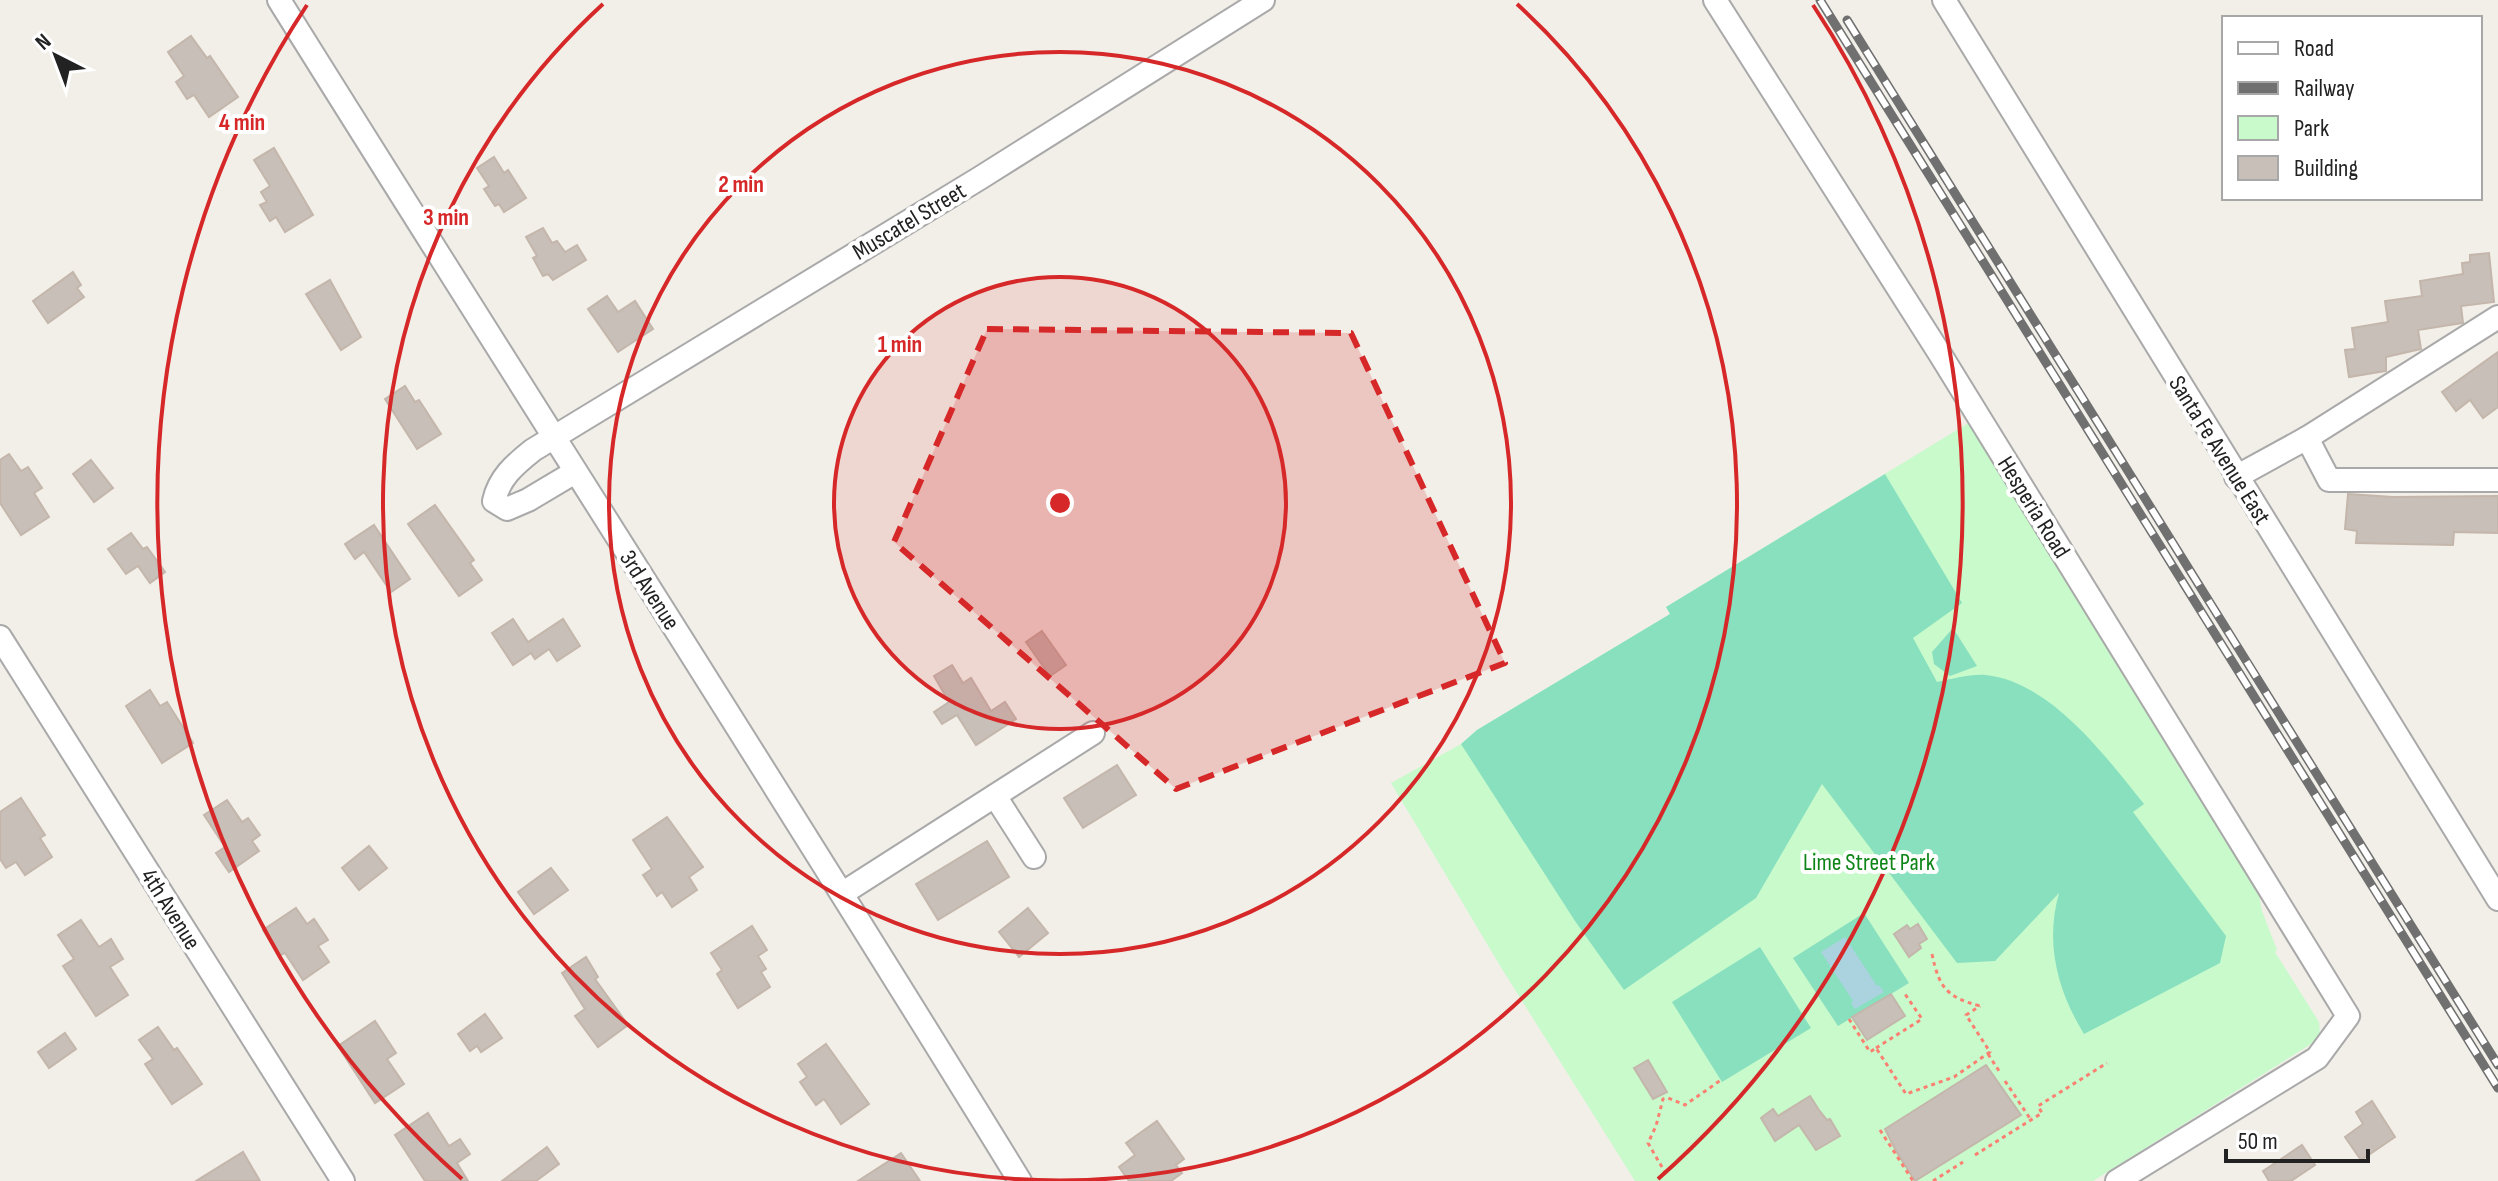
<svg xmlns="http://www.w3.org/2000/svg" width="2498" height="1181" font-family="'Sofia Sans Condensed',sans-serif">
  <rect width="100%" height="100%" fill="#f2efe9"/>
  <path fill="#c8facc" d="M1970,422L2257,884L2262,911L2277,950L2275,952L2319,1022L2320,1035L2311,1044L2093,1181H1635L1502,969L1391,783L1461,744L1477,730L1670,614L1666,607Z"/>
  <g fill="#88e0be">
    <path d="M1885,474L1962,603L1913,638L1937,682C1953,679 1969,674 1986,675C2051,682 2106,757 2144,804L2133,812L2226,936L2220,963L2084,1034C2057,990 2045,943 2059,893L1995,961L1957,963L1822,784L1756,898L1624,990L1575,921L1461,744L1477,730L1670,614L1666,607Z"/>
    <path d="M1953,628L1977,666L1950,676L1934,664L1932,652Z"/>
    <path d="M1864,913L1909,983L1838,1026L1793,958Z"/>
    <path d="M1760,947L1811,1028L1722,1082L1672,1002Z"/>
  </g>
  <path fill="#aad3df" d="M1845,937L1877,986L1879,985L1884,992L1855,1009L1851,1003L1853,1001L1821,952Z"/>
  <g fill="#c7bfb8" stroke="#c4b6ab" stroke-width="2">
    <path d="M191,36L207,58L210,56L238,97L209,117L194,95L187,99L176,82L184,76L168,52Z"/>
    <path d="M274,148L313,215L285,232L276,217L270,221L260,205L267,202L261,192L270,186L254,160Z"/>
    <path d="M494,157L504,173L508,170L526,198L504,212L499,204L495,206L484,189L489,186L477,168Z"/>
    <path d="M543,228L552,243L557,241L565,252L577,245L586,260L553,280L548,274L543,276L533,258L537,256L526,237Z"/>
    <path d="M2489,253L2494,302L2461,306L2463,323L2418,330L2421,349L2386,357V371L2349,377L2345,350L2355,349L2352,328L2388,322L2385,301L2422,296L2420,281L2463,274L2462,263L2470,262V255Z"/>
    <path d="M73,272L81,285L77,288L84,297L48,323L33,301Z"/>
    <path d="M330,280L361,337L341,350L306,294Z"/>
    <path d="M607,296L618,312L635,301L653,329L618,352L588,309Z"/>
    <path d="M2498,352V407L2483,418L2470,400L2456,411L2442,392Z"/>
    <path d="M405,386L415,402L419,400L441,434L417,449L385,399Z"/>
    <path d="M9,454L21,471L28,467L42,488L34,493L49,517L21,535L0,503V460Z"/>
    <path d="M91,460L113,488L94,502L73,474Z"/>
    <path d="M2348,494L2393,497L2498,496V533L2454,532L2453,545L2356,543L2357,531L2345,529Z"/>
    <path d="M435,505L474,560L470,563L482,580L459,596L408,524Z"/>
    <path d="M374,525L410,579L391,592L364,552L355,559L345,544Z"/>
    <path d="M131,533L143,549L147,547L165,572L150,583L138,566L126,574L108,549Z"/>
    <path d="M513,619L528,642L563,619L580,646L557,661L549,649L535,659L531,653L513,665L492,633Z"/>
    <path d="M1042,631L1066,665L1050,676L1026,642Z"/>
    <path d="M952,665L963,683L971,678L991,711L1005,702L1016,719L976,745L957,715L942,724L934,712L949,702L934,676Z"/>
    <path d="M150,690L160,706L167,702L193,743L162,763L126,706Z"/>
    <path d="M1117,765L1136,795L1083,828L1064,798Z"/>
    <path d="M21,798L45,835L40,838L52,857L25,875L16,862L6,868L0,859V812Z"/>
    <path d="M227,800L242,822L248,818L260,835L252,841L259,851L229,872L216,853L225,847L204,815Z"/>
    <path d="M667,817L703,867L689,877L697,890L672,907L662,892L657,896L643,875L652,869L633,840Z"/>
    <path d="M987,841L1009,877L938,920L916,884Z"/>
    <path d="M369,846L387,868L359,890L342,868Z"/>
    <path d="M551,868L568,890L534,914L518,892Z"/>
    <path d="M296,908L307,924L314,919L328,940L318,946L329,962L303,980L285,953L280,955L263,930Z"/>
    <path d="M1028,908L1048,933L1019,957L999,932Z"/>
    <path d="M81,920L99,947L111,939L123,959L110,967L128,995L96,1016L63,966L74,959L58,935Z"/>
    <path d="M1918,924L1927,939L1919,944L1921,948L1909,957L1894,934L1907,925L1910,929Z"/>
    <path d="M752,926L767,950L758,956L766,969L761,972L770,987L738,1008L717,974L722,970L711,953Z"/>
    <path d="M586,957L598,977L595,979L628,1025L598,1047L575,1016L585,1009L562,973Z"/>
    <path d="M1891,994L1905,1016L1867,1040L1852,1017Z"/>
    <path d="M485,1014L502,1038L481,1052L477,1046L470,1051L458,1034Z"/>
    <path d="M375,1021L396,1053L387,1059L404,1084L375,1103L338,1046Z"/>
    <path d="M158,1027L174,1050L177,1048L202,1084L172,1104L145,1064L153,1059L139,1040Z"/>
    <path d="M65,1033L76,1049L49,1068L38,1052Z"/>
    <path d="M826,1044L869,1104L841,1124L824,1099L816,1105L800,1082L807,1077L798,1064Z"/>
    <path d="M1648,1060L1667,1092L1653,1099L1634,1068Z"/>
    <path d="M1986,1065L2021,1115L1915,1181L1896,1151L1885,1129Z"/>
    <path d="M1810,1096L1819,1110L1827,1120L1830,1119L1840,1136L1816,1150L1799,1125L1775,1141L1761,1118L1773,1109L1778,1116Z"/>
    <path d="M2372,1101L2395,1137L2361,1160L2345,1137L2363,1124L2356,1112Z"/>
    <path d="M428,1113L449,1146L460,1139L470,1154L457,1163L468,1181H425L395,1135Z"/>
    <path d="M1157,1121L1184,1159L1176,1165L1182,1173L1171,1181H1129L1119,1167L1135,1155L1126,1143Z"/>
    <path d="M2302,1145L2315,1165L2291,1181H2269L2263,1171Z"/>
    <path d="M547,1147L559,1164L536,1181H502Z"/>
    <path d="M243,1152L260,1181H196Z"/>
    <path d="M901,1153L920,1181H858Z"/>
  </g>
  <g fill="none" stroke-linecap="round" stroke-linejoin="round">
    <defs>
      <g id="minor">
        <path d="M279,0C525,394 777,785 1020,1181"/>
        <path d="M1715,0L1940,354L2348,1016L2317,1058L2117,1181"/>
        <path d="M1944,0L2498,899"/>
        <path d="M2307,438L2329,480H2498"/>
        <path d="M575,472L528,500L507,509L494,501C499,478 514,465 533,450L980,178L1263,0"/>
        <path d="M2236,477L2307,438L2498,317"/>
        <path d="M0,637L343,1181"/>
        <path d="M995,796L1034,857"/>
        <path d="M843,893L1093,733"/>
      </g>
    </defs>
    <use href="#minor" stroke="#a9a9a9" stroke-width="26"/>
    <g stroke="#fa8072" stroke-width="3" stroke-dasharray="4 4" stroke-linecap="butt">
      <path d="M1932,954C1939,987 1946,997 1980,1006"/>
      <path d="M1849,1019L1870,1052L1876,1048L1906,1094L1954,1077L1990,1052L1966,1015L1980,1006"/>
      <path d="M1876,1048L1922,1019L1905,994"/>
      <path d="M1988,1054L2001,1074"/>
      <path d="M2005,1081L2031,1120"/>
      <path d="M1880,1130L1913,1181"/>
      <path d="M1975,1155L2042,1113L2038,1106L2107,1063"/>
      <path d="M1666,1174L1648,1143L1656,1126L1663,1099L1668,1098L1685,1105L1721,1080"/>
      <path d="M1933,1181L1963,1162"/>
    </g>
    <use href="#minor" stroke="#fff" stroke-width="22"/>
    <defs>
      <g id="rail">
        <path d="M1820,0L2498,1088"/>
        <path d="M1847,20L2498,1065"/>
      </g>
    </defs>
    <use href="#rail" stroke="#707070" stroke-width="9"/>
    <use href="#rail" stroke="#fff" stroke-width="6" stroke-dasharray="18" stroke-linecap="butt"/>
  </g>
  <path fill="#d62828" fill-opacity="0.2" stroke="#d62828" stroke-width="6" stroke-dasharray="16 10" stroke-linejoin="round" d="M987,329L1351,333L1505,663L1176,789L894,542Z"/>
  <circle cx="1060" cy="503" r="226" fill="#d62828" fill-opacity=".12"/>
  <g fill="none" stroke="#d62828" stroke-width="4">
    <circle cx="1060" cy="503" r="226"/>
    <circle cx="1060" cy="503" r="451"/>
    <path d="M1517 4A677 677 0 1 1 603 4"/>
    <path d="M462 1179A903 903 0 0 1 307 5M1813 5A903 903 0 0 1 1658 1179"/>
  </g>
  <g text-anchor="middle" stroke-width="8" stroke-linejoin="round" paint-order="stroke">
    <g font-size="24" fill="#222" stroke="#fff">
      <text transform="translate(909 221) rotate(-31)" y="8">Muscatel Street</text>
      <text transform="translate(2220 450) rotate(58)" y="8">Santa Fe Avenue East</text>
      <text transform="translate(2034 507) rotate(58)" y="8">Hesperia Road</text>
      <text transform="translate(650 590) rotate(57)" y="8">3rd Avenue</text>
      <text transform="translate(171 909) rotate(58)" y="8">4th Avenue</text>
    </g>
    <g font-size="24" fill="#0c8416" stroke="#fff">
      <text x="1869" y="870">Lime Street Park</text>
    </g>
  </g>
  <circle cx="1060" cy="503" r="12" fill="#d62828" stroke="#fff" stroke-width="4"/>
  <g font-size="24" text-anchor="middle" font-weight="bold" fill="#d62828" stroke="#fff" stroke-width="8" stroke-linejoin="round" paint-order="stroke">
    <text x="242" y="130">4 min</text>
    <text x="741" y="192">2 min</text>
    <text x="446" y="225">3 min</text>
    <text x="900" y="352">1 min</text>
  </g>
  <rect x="2222" y="16" width="260" height="184" fill="#ffffff" stroke="#a7a7a7" stroke-width="2"/>
  <rect x="2238" y="42" width="40" height="12" fill="#ffffff" stroke="#a7a7a7" stroke-width="2"/>
  <text x="2294" y="56" font-size="24" fill="#222222">Road</text>
  <rect x="2238" y="82" width="40" height="12" fill="#707070" stroke="#a7a7a7" stroke-width="2"/>
  <text x="2294" y="96" font-size="24" fill="#222222">Railway</text>
  <rect x="2238" y="116" width="40" height="24" fill="#c8facc" stroke="#a7a7a7" stroke-width="2"/>
  <text x="2294" y="136" font-size="24" fill="#222222">Park</text>
  <rect x="2238" y="156" width="40" height="24" fill="#c7bfb8" stroke="#a7a7a7" stroke-width="2"/>
  <text x="2294" y="176" font-size="24" fill="#222222">Building</text>
  <g transform="translate(56 56) rotate(318)" stroke="#ffffff" stroke-width="6" paint-order="stroke">
  <path d="M0-6L14 30L0 20L-14 30Z" fill="#222222"/>
  <text y="-12" font-size="22" font-weight="bold" text-anchor="middle" fill="#222222">N</text>
  </g>
  <path d="M2226 1149v12h142v-12" fill="none" stroke="#222222" stroke-width="4"/>
  <text x="2238" y="1149" font-size="24" fill="#222222" stroke="#ffffff" stroke-width="6" paint-order="stroke">50 m</text>
</svg>
